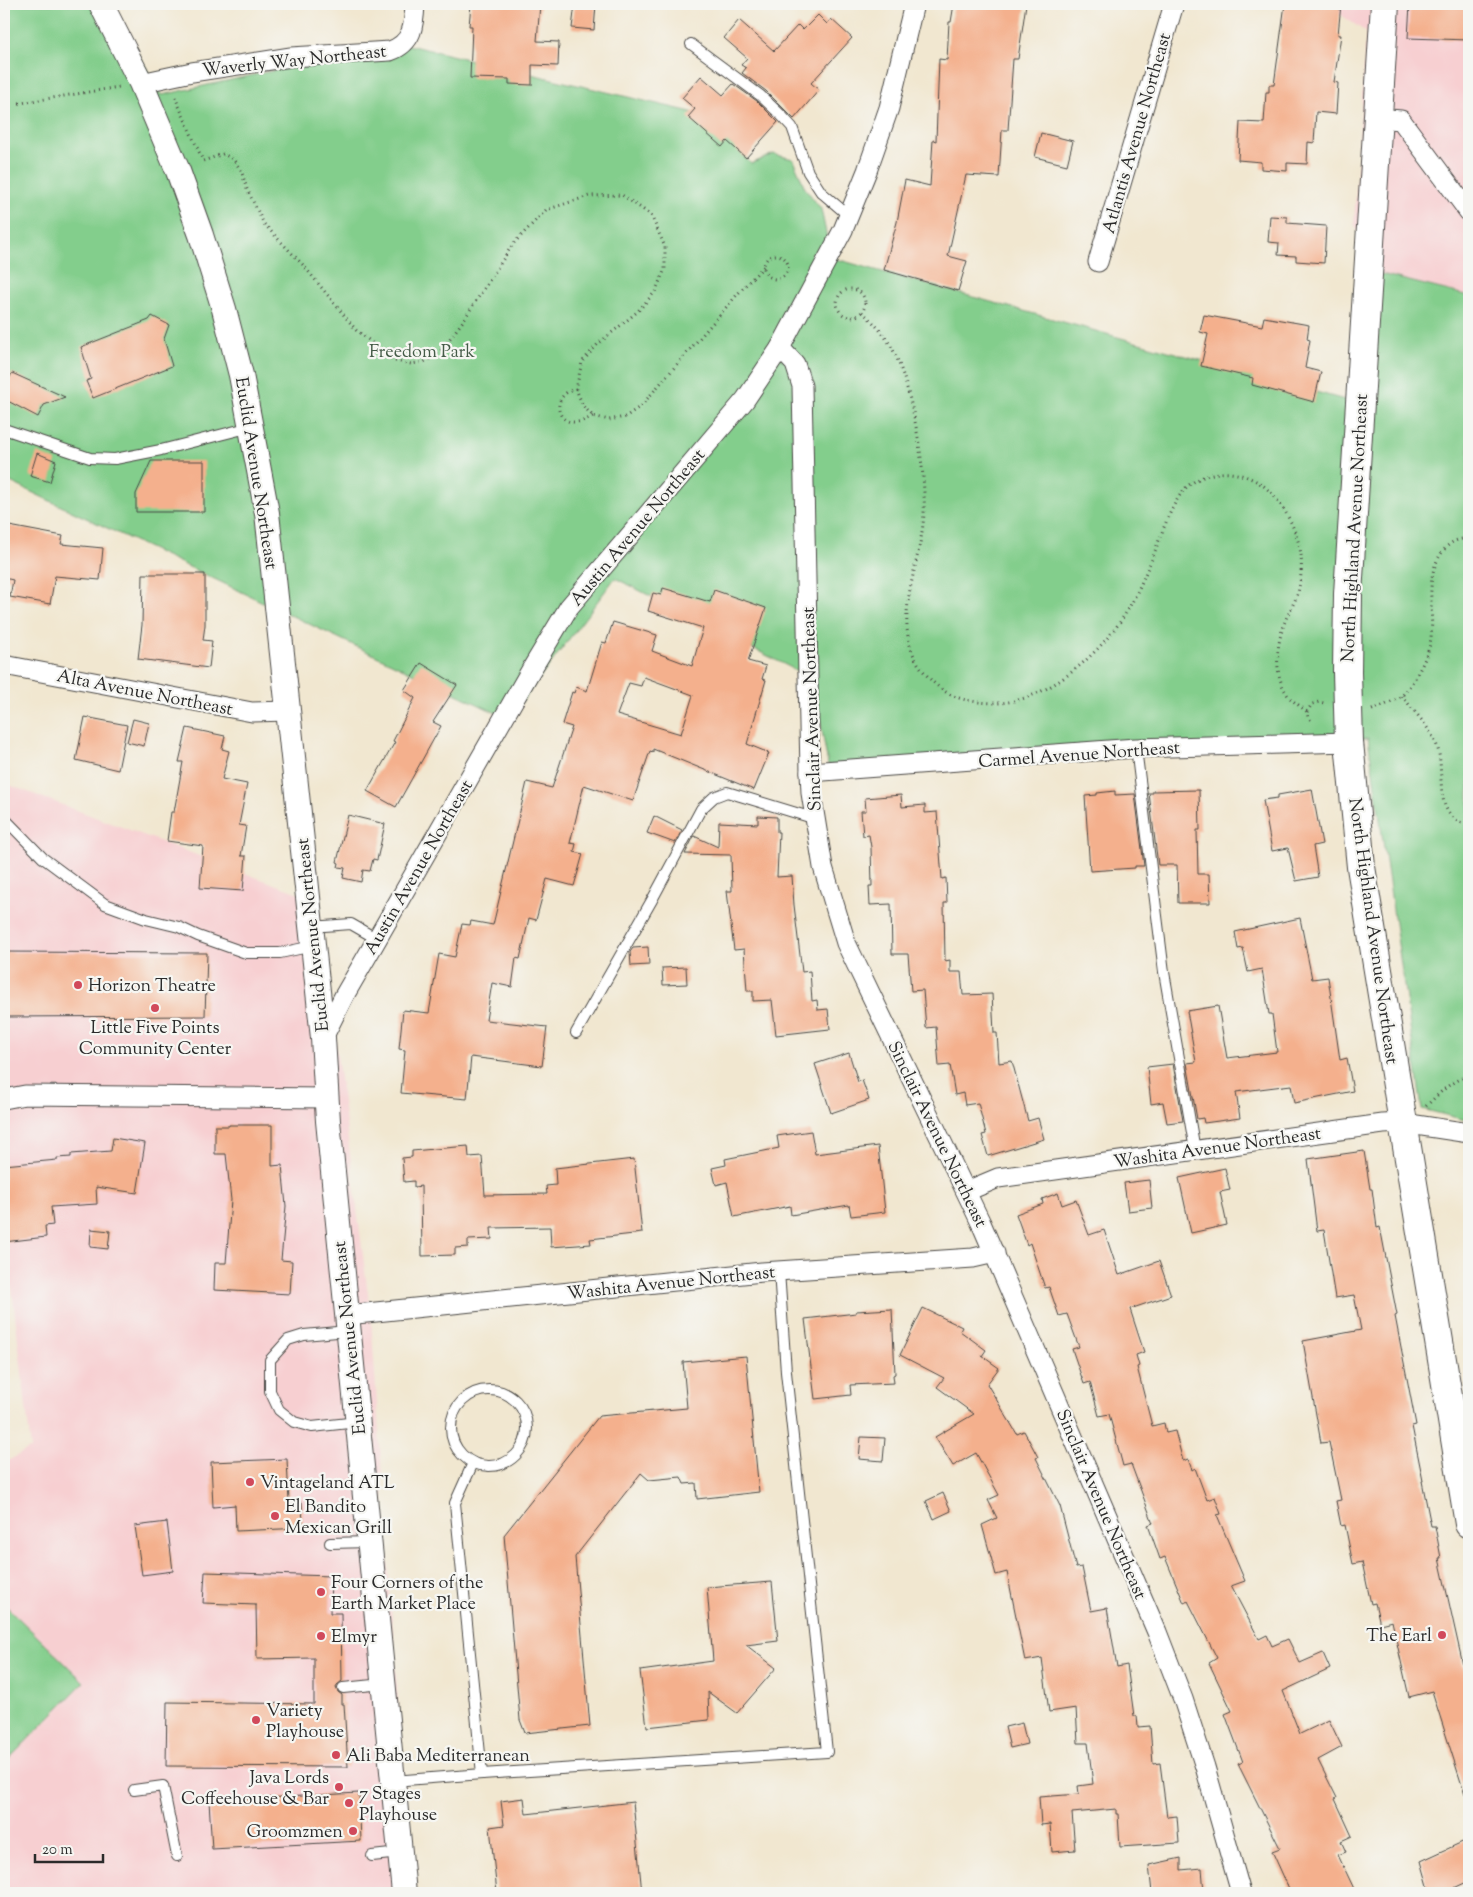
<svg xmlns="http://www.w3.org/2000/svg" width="1473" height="1897" font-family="'Sorts Mill Goudy',serif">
  <rect width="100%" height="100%" fill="#f6f6f2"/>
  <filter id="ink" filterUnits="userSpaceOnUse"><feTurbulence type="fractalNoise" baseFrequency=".02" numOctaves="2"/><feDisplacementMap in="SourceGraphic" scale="10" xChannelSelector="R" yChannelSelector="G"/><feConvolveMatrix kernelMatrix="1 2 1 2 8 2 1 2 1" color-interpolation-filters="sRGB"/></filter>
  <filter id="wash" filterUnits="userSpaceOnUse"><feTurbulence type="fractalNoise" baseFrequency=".0096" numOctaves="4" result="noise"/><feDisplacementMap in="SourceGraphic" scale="20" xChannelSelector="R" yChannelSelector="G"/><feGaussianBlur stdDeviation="1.12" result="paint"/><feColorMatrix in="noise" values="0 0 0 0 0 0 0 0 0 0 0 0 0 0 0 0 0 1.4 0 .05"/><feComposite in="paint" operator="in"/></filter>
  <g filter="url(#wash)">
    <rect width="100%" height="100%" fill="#f1e7d0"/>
    <g fill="#f7cfd1">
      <path d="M1325,4H1469V296L1377,273L1354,223L1366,32Z"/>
      <path d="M4,783L317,900L371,1317L411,1893H4V1463L31,1448L4,1223Z"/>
    </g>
    <g fill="#83ce8c" stroke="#577c5c">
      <path d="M4,4H109L162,95L400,43L708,116L751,164L773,154L793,159L805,188L821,209L830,252L836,259L1370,407L1377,273L1469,296V1121L1422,1109L1368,738L828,765L813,679L615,578L509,719L4,479Z"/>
      <path d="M4,1604L84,1682L4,1764Z"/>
    </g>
    <g id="blocks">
      <g fill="#f4b08d" fill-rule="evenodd">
        <path d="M471,4H540L537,41L559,42L558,66L532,65V85L509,84V79L470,78L472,26H469Z"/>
        <path d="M575,4H596L594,30L572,28Z"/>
        <path d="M954,4H1026L1018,59H1013L1008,130H1002L999,177L966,175L948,256L967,261L958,291L884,270L897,222L905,180L930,186L933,140L936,141L939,59L947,60L949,22H951Z"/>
        <path d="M1285,4H1341L1338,35H1341L1334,82L1338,83L1336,114L1316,112L1314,143L1308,142L1307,164L1287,163V171L1261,169V162L1238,160L1240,122L1264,123L1266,92H1269V85H1274Z"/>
        <path d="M1410,4H1469V40L1408,38Z"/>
        <path d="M818,15L827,24L831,19L852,38L811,83L819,90L794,119L766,91L742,73L746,68L741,65L747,58L724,38L739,20L774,51L798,25L803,30Z"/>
        <path d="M701,76L723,95L733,84L757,101L778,122L746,158L727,141L722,147L688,117L695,109L682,98Z"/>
        <path d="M1041,133L1073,141L1067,165L1035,157Z"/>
        <path d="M1270,216L1287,217V223L1326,226L1324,263L1296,261V256L1278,255L1279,243L1268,242Z"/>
        <path d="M1204,315L1262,326L1264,317L1309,325L1307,339L1310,340L1305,368L1321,372L1314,402L1252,385L1253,378L1201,366L1208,334L1200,332Z"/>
        <path d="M152,316L169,325L164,339L172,366L93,398L86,381L91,379L81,347L149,320Z"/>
        <path d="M12,373L65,397L44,405L38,417L4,399V388Z"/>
        <path d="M37,453L56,461L50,482L30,476Z"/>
        <path d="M151,461H204V512H136V494Z"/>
        <path d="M4,525L63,536L61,544L103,548L100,580L55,576L50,604L10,597L13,580L4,578Z"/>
        <path d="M143,574H205V625L203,640L212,641L209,668L138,659L142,625Z"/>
        <path d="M663,588L710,602L714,590L766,608L748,661L766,666L762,679L766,680L747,744L769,753L754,790L653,749V752L650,751L633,801L584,785L570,843L576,844L574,852L583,854L574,886L547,879L536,920L529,918L520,959L516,958L512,987L492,983L486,1020L547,1027L542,1066L471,1057L467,1099L401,1093L405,1050L399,1049L403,1010L429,1013L439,954L455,957L462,924L470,925L471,921L493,925L527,782L552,788L572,727L562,724L572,692L574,693L576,687L587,691L602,642L606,643L613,622L657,635L652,651L692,666L703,628L648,611L653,593L661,595ZM644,677L693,695L681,734L617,715L629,683L641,686Z"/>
        <path d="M421,663L457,685L433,722L441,726L396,807L367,791L395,742L393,741L415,698L404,690Z"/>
        <path d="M85,717L127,725L118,770L76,760Z"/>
        <path d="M133,719L149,723L144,746L127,742Z"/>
        <path d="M187,728L225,736L222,749L229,751L222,779L247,784L239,825L246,826L241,856H246L243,891L200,888L203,846L167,841L171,812H174L183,762H179Z"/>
        <path d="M1312,789L1322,844L1313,846L1318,877L1296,881L1288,848L1272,851L1263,800L1278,798V795Z"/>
        <path d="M1199,790L1200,830H1197L1198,874H1209L1210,903H1178L1177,865H1158L1149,793H1153V791Z"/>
        <path d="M1115,791V795L1135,794L1144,866H1135V868L1090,871L1085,796L1097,795V793Z"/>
        <path d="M901,795L902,807L925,805V813L937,812L942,879L946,878L947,903H944L945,961L950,960V972H961L963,995L992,994L994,1033H997L999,1063L1012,1061L1028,1121L1038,1118L1044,1139L988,1156L982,1135L986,1134L978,1103L965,1105L963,1093L955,1095L950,1065L939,1066L936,1027L926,1028L923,990L911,991L908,954H892L891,904L870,905L869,886H872L871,847L869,835L863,836L861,811H866L865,798Z"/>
        <path d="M348,815L385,824L377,860L373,859L370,871L363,870L361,882L343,878L345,868L338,867L339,863L337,862Z"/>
        <path d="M654,816L682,830L675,843L647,833Z"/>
        <path d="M758,816L777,817V832H779L777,877L792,876L794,905L802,972L810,971L812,1001L817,1000L818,1010L828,1009L830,1029L776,1035L772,1000L753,1001V991H747L744,949L734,950L727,891H732L731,855L685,854L694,836L718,847L719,822L758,824Z"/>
        <path d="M1300,918L1312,979L1328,977L1340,1060L1347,1058L1353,1091L1294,1103L1291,1085L1236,1092L1240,1118L1204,1123L1203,1118L1197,1119L1187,1063L1196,1062L1187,1011L1218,1006L1227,1058L1277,1052L1272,1014H1269L1262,969L1248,972L1243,948L1238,949L1235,932Z"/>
        <path d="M648,947L649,965L631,966L630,952L633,948Z"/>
        <path d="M4,952L207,953L205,1016L4,1017Z"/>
        <path d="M686,967L687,984L663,985L662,968Z"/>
        <path d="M849,1053L858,1082L862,1080L869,1100L831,1113L815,1064Z"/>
        <path d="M1173,1064L1183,1121L1167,1123L1163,1102L1151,1104L1147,1067Z"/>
        <path d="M229,1125H272V1166L282,1165L286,1206L281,1260L292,1261L290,1294L214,1290L215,1263H226L231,1200L226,1154H215V1126H229Z"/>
        <path d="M811,1131L815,1154L878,1146L885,1212L851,1216L849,1205L791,1215L790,1206L734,1217L727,1182L716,1185L712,1168L726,1165L725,1159L779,1148L777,1136Z"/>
        <path d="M113,1138L145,1143L137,1193L96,1187L97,1204L51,1207L53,1225L45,1226L46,1237L4,1242V1165L57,1160V1158L71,1157V1154L111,1151Z"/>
        <path d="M468,1146L469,1157L482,1156L485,1195L547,1194L546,1186L556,1185L555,1168L634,1159L642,1233L590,1239L591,1244L551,1247L550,1227L491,1228L492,1239L468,1240V1247L455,1248V1255L422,1256L421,1186L414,1187V1181L404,1182L402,1158L412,1157V1151Z"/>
        <path d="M1364,1151L1370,1189H1372L1377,1228L1380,1227L1397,1315L1395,1316L1416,1425L1412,1426L1423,1481H1422L1431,1526H1435L1441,1558H1439L1469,1692V1794L1465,1795L1432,1691L1409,1697L1392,1621L1380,1624L1375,1603L1371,1604L1362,1562L1353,1564L1345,1525L1341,1526L1336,1501L1341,1500L1329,1442L1321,1443L1303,1341L1361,1330L1354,1295L1335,1298L1324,1230L1317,1231L1308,1159Z"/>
        <path d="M1225,1168L1230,1190L1220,1192L1227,1225L1191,1233L1179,1178Z"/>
        <path d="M1149,1180L1152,1208L1128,1211L1124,1183Z"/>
        <path d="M1058,1193L1062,1205L1076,1200L1089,1235L1104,1230L1119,1275L1159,1261L1171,1295L1130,1309L1144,1352L1136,1355L1139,1366L1137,1367L1152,1426L1164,1423L1166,1433L1175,1431L1183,1461L1188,1459L1192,1470L1195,1468L1207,1500L1215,1497L1221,1514L1217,1515L1245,1581L1231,1586L1259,1639L1267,1635L1272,1646L1288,1639L1300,1663L1323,1653L1330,1669L1283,1691L1300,1734L1329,1720L1342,1747L1318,1760L1337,1798L1335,1799L1352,1836L1341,1841L1346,1852L1338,1855L1356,1893H1291L1272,1851L1280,1848L1238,1764L1243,1762L1225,1714L1232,1711L1209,1663L1217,1658L1188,1601L1184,1603L1165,1557L1160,1559L1148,1525L1153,1523L1131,1464L1123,1466L1109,1414L1099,1416L1090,1382L1084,1384L1072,1349L1079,1347L1067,1314L1059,1316L1049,1287L1045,1288L1030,1243L1027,1245L1016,1214L1043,1204L1042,1199Z"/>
        <path d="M91,1229L110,1231L108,1249L90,1247Z"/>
        <path d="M923,1308L962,1327L960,1331L986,1350L982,1356L999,1368L987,1384L1017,1434L1024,1431L1038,1457L1036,1458L1060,1506L1076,1568L1082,1567L1091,1611L1107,1608L1117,1667L1127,1665L1134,1716H1137L1138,1727L1150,1726L1153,1764L1160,1763L1167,1817L1177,1816L1179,1843L1120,1847L1118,1814H1116V1809L1072,1813L1075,1850L1052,1852L1050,1824L1041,1825L1039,1797L1079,1794L1078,1786L1093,1784L1088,1743H1078L1076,1708L1049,1712L1042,1658L1025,1661L1007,1572L996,1575L982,1525L997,1518L988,1500L999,1495L976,1453L953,1466L935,1437L974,1414L937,1387L944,1378L900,1355Z"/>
        <path d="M892,1309L895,1374L893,1375L894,1383L850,1385L851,1395L815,1399L805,1319L856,1313V1311Z"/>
        <path d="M746,1356L759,1492L697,1499L696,1483L684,1484L681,1477L649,1480L641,1473L575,1557L590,1726L525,1733L520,1720L504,1535L599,1416L687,1408L683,1362Z"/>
        <path d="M861,1437L885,1438L883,1461L859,1459Z"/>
        <path d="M287,1459L289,1502H302L303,1528L236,1531L235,1505L213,1507L211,1462Z"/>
        <path d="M943,1493L951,1511L934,1519L926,1501Z"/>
        <path d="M167,1522L173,1571L142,1575L135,1526Z"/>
        <path d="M205,1572L331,1576L330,1613H341L342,1681L337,1685L336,1688L338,1692L342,1695V1704H344L348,1767L166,1766L167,1702L314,1704V1658L257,1659L256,1605L203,1603Z"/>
        <path d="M772,1582L778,1641L746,1645L776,1668L737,1713L708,1692L709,1720L647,1727L640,1671L713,1661L707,1587Z"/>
        <path d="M1022,1723L1027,1744L1010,1748L1005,1727Z"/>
        <path d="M359,1793L361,1841L212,1849L209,1801Z"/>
        <path d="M524,1798L526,1814L633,1802L642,1893H497L490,1827L504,1825L501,1801Z"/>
        <path d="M1469,1839V1881L1454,1888L1457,1893H1430L1421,1861Z"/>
        <path d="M1181,1858V1870L1202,1868L1204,1893H1152L1149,1865Z"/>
      </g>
    </g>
  </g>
  <g filter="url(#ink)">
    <use href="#blocks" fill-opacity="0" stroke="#494744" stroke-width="1"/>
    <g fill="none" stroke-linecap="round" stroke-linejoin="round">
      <defs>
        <g id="service">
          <path d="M691,44L761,96L781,115L792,127L808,172L821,192L849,216"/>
          <path d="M4,429L90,458L115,459L161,450L251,427"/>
          <path d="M1136,748L1164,972L1195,1150"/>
          <path d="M4,818L43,858L105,904L146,919L179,927L198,936L246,953H280L313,946"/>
          <path d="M311,927L351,924L377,939"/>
          <path d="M576,1033L652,900L701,809L714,797L727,792L816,819"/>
          <path d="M348,1331L304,1335L288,1340L270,1360V1391L279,1410L294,1422L312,1427L358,1422"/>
          <circle cx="489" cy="1428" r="38"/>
          <path d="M473,1463L455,1503L482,1774"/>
          <path d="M330,1543L370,1542"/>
          <path d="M343,1688L383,1684"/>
          <path d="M393,1781L482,1774L827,1752L786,1372L779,1271"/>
          <path d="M134,1790L163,1786L177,1856"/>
          <path d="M372,1856L400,1853"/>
        </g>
        <g id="minor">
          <path d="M141,83L192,72L291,57L390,51C413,43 414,25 415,4"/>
          <path d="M1378,118L1401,120L1469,212"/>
          <path d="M1098,262L1174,4"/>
          <path d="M780,348L795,364L802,386L810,772L811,793L823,867L846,943L981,1223L1157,1632L1183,1699L1205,1767L1241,1893"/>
          <path d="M4,665L252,712L288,711"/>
          <path d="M810,772L1136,748L1349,742"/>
          <path d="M323,1038L344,996L377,939L531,670L569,607L745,400L780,348L843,230L867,171L889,108L914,4"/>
          <path d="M4,1099L25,1095L326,1098"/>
          <path d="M967,1191L998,1178L1383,1124L1403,1123L1469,1133"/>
          <path d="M347,1315L762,1272L973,1258L995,1253"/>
        </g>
        <path id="tertiary" d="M101,4L141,83L178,171L201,235L224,309L241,375L267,513L323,1038L328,1121L404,1893"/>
        <path id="secondary" d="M1385,4L1348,594L1347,672L1349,742L1361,867L1469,1524"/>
      </defs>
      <use href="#service" stroke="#494744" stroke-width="12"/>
      <use href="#minor" stroke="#494744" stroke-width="21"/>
      <use href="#tertiary" stroke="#494744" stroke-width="26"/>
      <use href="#secondary" stroke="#494744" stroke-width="30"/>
      <g stroke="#494744" stroke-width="3" stroke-dasharray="1 4" stroke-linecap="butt">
        <path d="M175,97L203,161L223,154L233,159L241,170L247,189L264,224L304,266L356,330L395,361L411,364L424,362L439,353L463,321L513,244L546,210L589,196L622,195L651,215L665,247V269L655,292L637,312L598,344L582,362L576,389L583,406L593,416L609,420L625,417L641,406L742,289L764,266"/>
        <path d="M4,103H21L119,87"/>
        <circle cx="776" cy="267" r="12"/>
        <circle cx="851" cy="303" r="14"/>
        <path d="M862,312C874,322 883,333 891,346C912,384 929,480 923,524C918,573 888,630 925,673C944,697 964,702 993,703C1046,705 1107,649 1131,604C1139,590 1145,574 1152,559C1160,539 1172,499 1189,485C1209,470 1234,469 1256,481C1279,493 1298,530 1301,555C1302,564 1301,579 1299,588C1297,600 1288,612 1284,624C1276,647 1273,678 1290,698C1295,703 1302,707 1307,712L1308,717L1313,723"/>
        <path d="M576,389C547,394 556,438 593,416"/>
        <path d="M1402,696C1413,710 1431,729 1437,746C1445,768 1434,809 1458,821C1461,823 1466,823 1469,823"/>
        <path d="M1372,710C1382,706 1391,703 1400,697C1411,689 1427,658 1430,644C1436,612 1422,579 1443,551C1450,542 1458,538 1469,539"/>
        <path d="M1307,712L1312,704L1319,702L1324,703"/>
        <path d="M1426,1106C1438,1095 1452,1079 1469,1076"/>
      </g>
      <use href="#service" stroke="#fff" stroke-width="10"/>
      <use href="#minor" stroke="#fff" stroke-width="19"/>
      <use href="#tertiary" stroke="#fff" stroke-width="24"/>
      <use href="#secondary" stroke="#fff" stroke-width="28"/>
    </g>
  </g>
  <g fill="#d1495b" stroke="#f6f6f2" stroke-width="2">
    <circle cx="78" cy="985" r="5"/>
    <circle cx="155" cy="1008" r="5"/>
    <circle cx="250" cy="1482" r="5"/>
    <circle cx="275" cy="1516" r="5"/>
    <circle cx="321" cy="1592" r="5"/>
    <circle cx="1442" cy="1635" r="5"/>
    <circle cx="321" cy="1636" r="5"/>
    <circle cx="256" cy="1720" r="5"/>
    <circle cx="336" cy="1755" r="5"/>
    <circle cx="339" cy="1787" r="5"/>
    <circle cx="349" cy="1803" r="5"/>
    <circle cx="353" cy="1831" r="5"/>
  </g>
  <g text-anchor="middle" stroke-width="4.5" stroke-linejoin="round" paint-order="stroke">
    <g font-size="18" fill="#2b2b2b" stroke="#f6f6f2">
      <text transform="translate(294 60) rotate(-6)" y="6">Waverly Way Northeast</text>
      <text transform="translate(1136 133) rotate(-74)" y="6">Atlantis Avenue Northeast</text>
      <text transform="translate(257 473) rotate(81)" y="6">Euclid Avenue Northeast</text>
      <text transform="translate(637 527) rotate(-50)" y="6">Austin Avenue Northeast</text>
      <text transform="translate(1354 528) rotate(-87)" y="6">North Highland Avenue Northeast</text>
      <text transform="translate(145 692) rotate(11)" y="6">Alta Avenue Northeast</text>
      <text transform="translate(811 709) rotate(-92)" y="6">Sinclair Avenue Northeast</text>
      <text transform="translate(1079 754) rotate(-4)" y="6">Carmel Avenue Northeast</text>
      <text transform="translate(418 867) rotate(-60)" y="6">Austin Avenue Northeast</text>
      <text transform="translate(1374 931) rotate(82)" y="6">North Highland Avenue Northeast</text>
      <text transform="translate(312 935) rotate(-96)" y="6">Euclid Avenue Northeast</text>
      <text transform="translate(938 1134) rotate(64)" y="6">Sinclair Avenue Northeast</text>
      <text transform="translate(1217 1147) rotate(-8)" y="6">Washita Avenue Northeast</text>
      <text transform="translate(671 1282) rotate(-6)" y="6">Washita Avenue Northeast</text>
      <text transform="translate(349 1338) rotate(-96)" y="6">Euclid Avenue Northeast</text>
      <text transform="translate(1102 1504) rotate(67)" y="6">Sinclair Avenue Northeast</text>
    </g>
    <g font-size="18" fill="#455c48" stroke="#f6f6f2">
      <text x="422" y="357">Freedom Park</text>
    </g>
    <g font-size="18" fill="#2b2b2b" stroke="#f6f6f2" text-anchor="start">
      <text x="88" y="991">Horizon Theatre</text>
      <text x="155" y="1033" text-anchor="middle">Little Five Points<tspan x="155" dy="21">Community Center</tspan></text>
      <text x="260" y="1488">Vintageland ATL</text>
      <text x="285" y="1512">El Bandito<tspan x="285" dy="21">Mexican Grill</tspan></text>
      <text x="331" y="1588">Four Corners of the<tspan x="331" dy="21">Earth Market Place</tspan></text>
      <text x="1432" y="1641" text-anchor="end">The Earl</text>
      <text x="331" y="1642">Elmyr</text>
      <text x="266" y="1716">Variety<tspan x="266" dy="21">Playhouse</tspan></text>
      <text x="346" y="1761">Ali Baba Mediterranean</text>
      <text x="329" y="1783" text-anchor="end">Java Lords<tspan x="329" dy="21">Coffeehouse &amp; Bar</tspan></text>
      <text x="359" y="1799">7 Stages<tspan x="359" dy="21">Playhouse</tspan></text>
      <text x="343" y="1837" text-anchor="end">Groomzmen</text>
    </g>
  </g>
  <rect width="1473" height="1897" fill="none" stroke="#f6f6f2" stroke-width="20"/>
  <path d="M35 1854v8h68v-8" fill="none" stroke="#2b2b2b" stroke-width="2.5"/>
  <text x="42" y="1854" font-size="15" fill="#2b2b2b" stroke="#f6f6f2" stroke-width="4" paint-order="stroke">20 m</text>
</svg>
